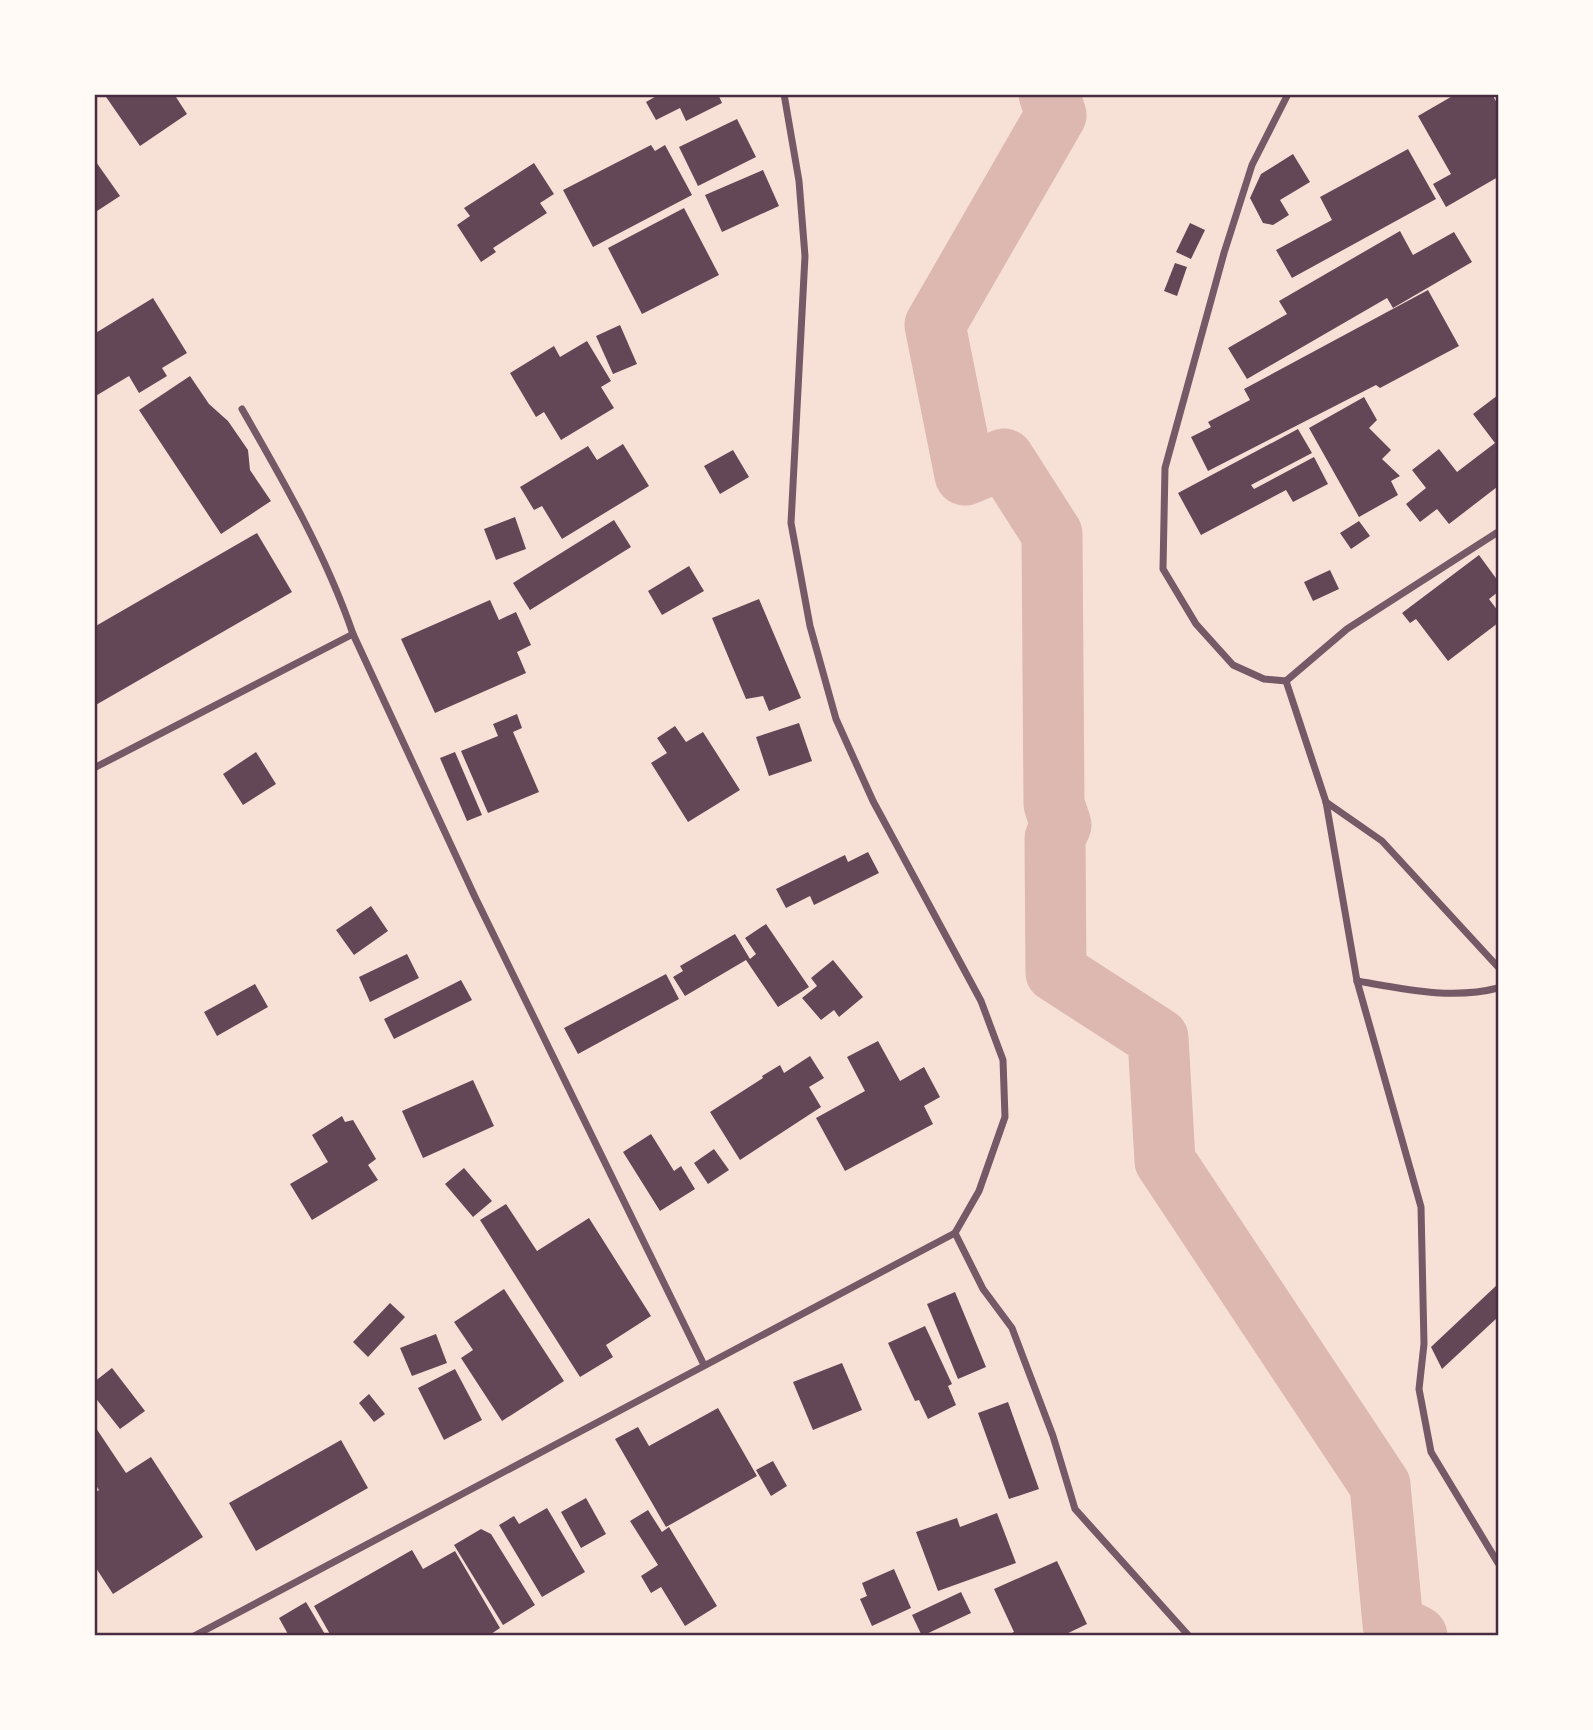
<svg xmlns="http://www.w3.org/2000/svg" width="1593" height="1730" font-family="Arial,sans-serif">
  <rect width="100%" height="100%" fill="#f7e1d7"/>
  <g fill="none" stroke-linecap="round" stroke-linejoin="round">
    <path stroke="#dcb8b0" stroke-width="61" d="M1049,94L1056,115L935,325L965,475L1004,459L1052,534L1054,804L1061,825L1055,838L1056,972L1158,1038L1165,1161L1380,1485L1393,1624L1417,1636"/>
  </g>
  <g fill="#644757">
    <path d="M104,94H174L187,114L140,146Z"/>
    <path d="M660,94H718L722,103L686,121L680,108L656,120L646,102Z"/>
    <path d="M1456,94H1492L1498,105V177L1446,207L1433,184L1451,174L1418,116Z"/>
    <path d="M737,119L756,157L698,186L679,147Z"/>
    <path d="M651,145L655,151L665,145L692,195L593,247L563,190Z"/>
    <path d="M1408,149L1436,199L1292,278L1276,250L1332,220L1320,197Z"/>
    <path d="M1293,154L1310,182L1280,200L1289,215L1273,225L1263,223L1250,198L1261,174Z"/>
    <path d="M94,159L120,196L94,213Z"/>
    <path d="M534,163L554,194L540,203L547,213L493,248L496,252L481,262L457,225L470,216L464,208Z"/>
    <path d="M763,170L779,206L722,232L705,195Z"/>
    <path d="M684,208L719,275L642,314L608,248Z"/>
    <path d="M1190,223L1205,230L1191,259L1176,252Z"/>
    <path d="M1400,231L1413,255L1454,232L1472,262L1393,308L1387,298L1247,379L1228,348L1287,314L1279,301Z"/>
    <path d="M1175,263L1187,267L1177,296L1164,291Z"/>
    <path d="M1428,290L1459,346L1380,388L1376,385L1208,471L1191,437L1211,427L1208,422L1250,400L1244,389Z"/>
    <path d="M153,298L187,353L162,368L167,376L139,393L129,376L94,397V334Z"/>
    <path d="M620,325L637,364L613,374L596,336Z"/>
    <path d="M587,341L611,381L601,387L614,408L561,440L544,412L536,417L510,373L554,346L560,357Z"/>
    <path d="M190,376L209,404L228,421L248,450L250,470L271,501L221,534L139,410Z"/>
    <path d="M1498,395V490L1497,487L1449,524L1437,509L1420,522L1406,504L1426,488L1412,470L1439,449L1457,472L1495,443L1473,414Z"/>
    <path d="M1364,397L1377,420L1369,428L1391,450L1382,459L1400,476L1391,481L1398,495L1359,517L1309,428Z"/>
    <path d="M1298,429L1312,453L1251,485L1254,489L1314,457L1328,484L1293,502L1286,490L1201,535L1178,493Z"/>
    <path d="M623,444L649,486L562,539L542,506L534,510L520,487L588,446L597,460Z"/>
    <path d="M733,450L749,477L720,494L704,466Z"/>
    <path d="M515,517L526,549L496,560L484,529Z"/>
    <path d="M614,520L631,547L530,610L513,583Z"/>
    <path d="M1359,521L1370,536L1351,549L1340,533Z"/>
    <path d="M257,533L292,592L94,706V627Z"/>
    <path d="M1479,555L1498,581V592L1489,599L1498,611V623L1448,661L1416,619L1410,623L1402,613Z"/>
    <path d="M689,566L704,591L662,615L648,591Z"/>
    <path d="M1330,570L1339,589L1313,601L1304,582Z"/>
    <path d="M759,599L801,698L769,711L763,696L746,699L712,618Z"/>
    <path d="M490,600L499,620L516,612L531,645L517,652L526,673L435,713L401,639Z"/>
    <path d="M517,714L522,728L513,732L539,792L488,813L461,751L498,736L493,724Z"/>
    <path d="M799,723L812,761L769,776L756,737Z"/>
    <path d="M675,726L686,742L703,732L740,790L688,822L651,763L667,753L657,738Z"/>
    <path d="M256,752L276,784L243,805L223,774Z"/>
    <path d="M455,752L482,815L467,821L440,758Z"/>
    <path d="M868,852L879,873L814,905L810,896L786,908L776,889L845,855L848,862Z"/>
    <path d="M371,906L388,931L354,955L336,930Z"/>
    <path d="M766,924L809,987L778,1007L746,960L685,996L673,977L683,971L680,966L735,934L750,959L756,954L745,938Z"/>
    <path d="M407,954L419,978L370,1002L359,977Z"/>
    <path d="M833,960L863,997L839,1017L834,1010L821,1020L802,998L817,986L811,978Z"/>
    <path d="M666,974L679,999L578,1054L564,1028Z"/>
    <path d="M461,980L472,1000L394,1039L384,1019Z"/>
    <path d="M255,984L268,1007L217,1036L204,1012Z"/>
    <path d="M878,1041L900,1081L924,1067L940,1097L924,1106L933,1124L845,1171L816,1118L865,1091L847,1057Z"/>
    <path d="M810,1056L824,1078L809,1087L821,1107L740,1160L710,1112L763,1078L762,1076L780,1065L784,1073Z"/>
    <path d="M473,1080L494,1126L423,1158L402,1111Z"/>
    <path d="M342,1116L345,1122L353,1120L376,1159L368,1165L378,1180L312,1220L290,1184L328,1162L312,1135Z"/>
    <path d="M651,1134L674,1171L681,1166L695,1189L660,1211L623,1152Z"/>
    <path d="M714,1149L729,1170L708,1184L694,1163Z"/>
    <path d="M464,1168L492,1201L473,1217L445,1184Z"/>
    <path d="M506,1204L537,1251L589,1218L651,1316L606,1345L613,1357L580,1377L480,1220Z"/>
    <path d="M1498,1284V1317L1442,1369L1431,1347Z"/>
    <path d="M504,1289L564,1381L502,1421L461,1358L473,1350L454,1322Z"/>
    <path d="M955,1292L986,1367L958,1379L927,1304Z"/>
    <path d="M390,1303L405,1317L368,1357L353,1342Z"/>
    <path d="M925,1326L952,1384L948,1386L956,1405L928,1419L919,1400L915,1401L888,1343Z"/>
    <path d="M436,1334L447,1363L412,1376L400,1348Z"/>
    <path d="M842,1363L862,1410L813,1430L793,1382Z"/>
    <path d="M112,1368L145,1411L120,1429L94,1396V1382Z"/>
    <path d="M455,1369L482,1420L444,1440L418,1388Z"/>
    <path d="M369,1394L385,1414L374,1422L359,1403Z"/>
    <path d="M1008,1402L1039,1489L1009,1499L978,1413Z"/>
    <path d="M718,1408L757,1476L666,1527L615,1439L638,1427L649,1446Z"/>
    <path d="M94,1425L126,1473L151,1457L203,1537L113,1594L94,1565V1493L99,1490L94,1482Z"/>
    <path d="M341,1440L368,1488L256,1551L229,1503Z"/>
    <path d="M773,1461L787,1486L771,1496L756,1470Z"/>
    <path d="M586,1498L606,1534L581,1548L561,1512Z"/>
    <path d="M547,1508L585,1572L542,1597L499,1525L514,1516L519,1524Z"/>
    <path d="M648,1510L662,1532L669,1527L717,1606L685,1626L661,1587L651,1593L641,1576L658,1565L630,1521Z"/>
    <path d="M997,1513L1016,1563L938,1591L916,1532L957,1518L960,1527Z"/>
    <path d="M481,1529L491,1534L535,1605L503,1625L454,1545Z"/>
    <path d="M412,1550L423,1569L455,1551L500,1628L488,1636H331L314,1606Z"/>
    <path d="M1057,1561L1087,1624L1062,1636H1006L1014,1632L994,1589Z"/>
    <path d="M894,1569L911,1608L872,1626L860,1599L867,1596L862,1583Z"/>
    <path d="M961,1592L971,1613L922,1636L912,1615Z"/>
    <path d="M306,1602L326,1636H289L279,1618Z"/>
  </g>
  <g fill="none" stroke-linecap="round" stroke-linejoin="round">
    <g stroke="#755966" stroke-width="7">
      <path d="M784,94L799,181L805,256L791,523L810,626L836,719L873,801L981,1001L1003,1060L1005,1117L979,1191L955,1233L983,1289L1012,1328L1053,1436L1075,1509L1189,1636"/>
      <path d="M242,409C284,482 326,555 353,634"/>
      <path d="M1286,681L1326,802L1357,981L1421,1207L1424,1344L1419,1389L1431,1452L1498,1563"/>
      <path d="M1286,681L1264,679L1233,665L1196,624L1163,569L1165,468L1224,253L1252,165L1288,94"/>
      <path d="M1286,681L1347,629L1498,532"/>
      <path d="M94,768L353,634L475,897L704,1365"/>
      <path d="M1326,802L1382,841L1498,967"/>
      <path d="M1357,981C1404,989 1452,1000 1498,988"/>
      <path d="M194,1636L955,1233"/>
    </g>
  </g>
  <rect width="1593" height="1730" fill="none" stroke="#fffaf5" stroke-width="192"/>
  <rect x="96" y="96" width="1401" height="1538" fill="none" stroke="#4a2c40" stroke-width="2.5"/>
</svg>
